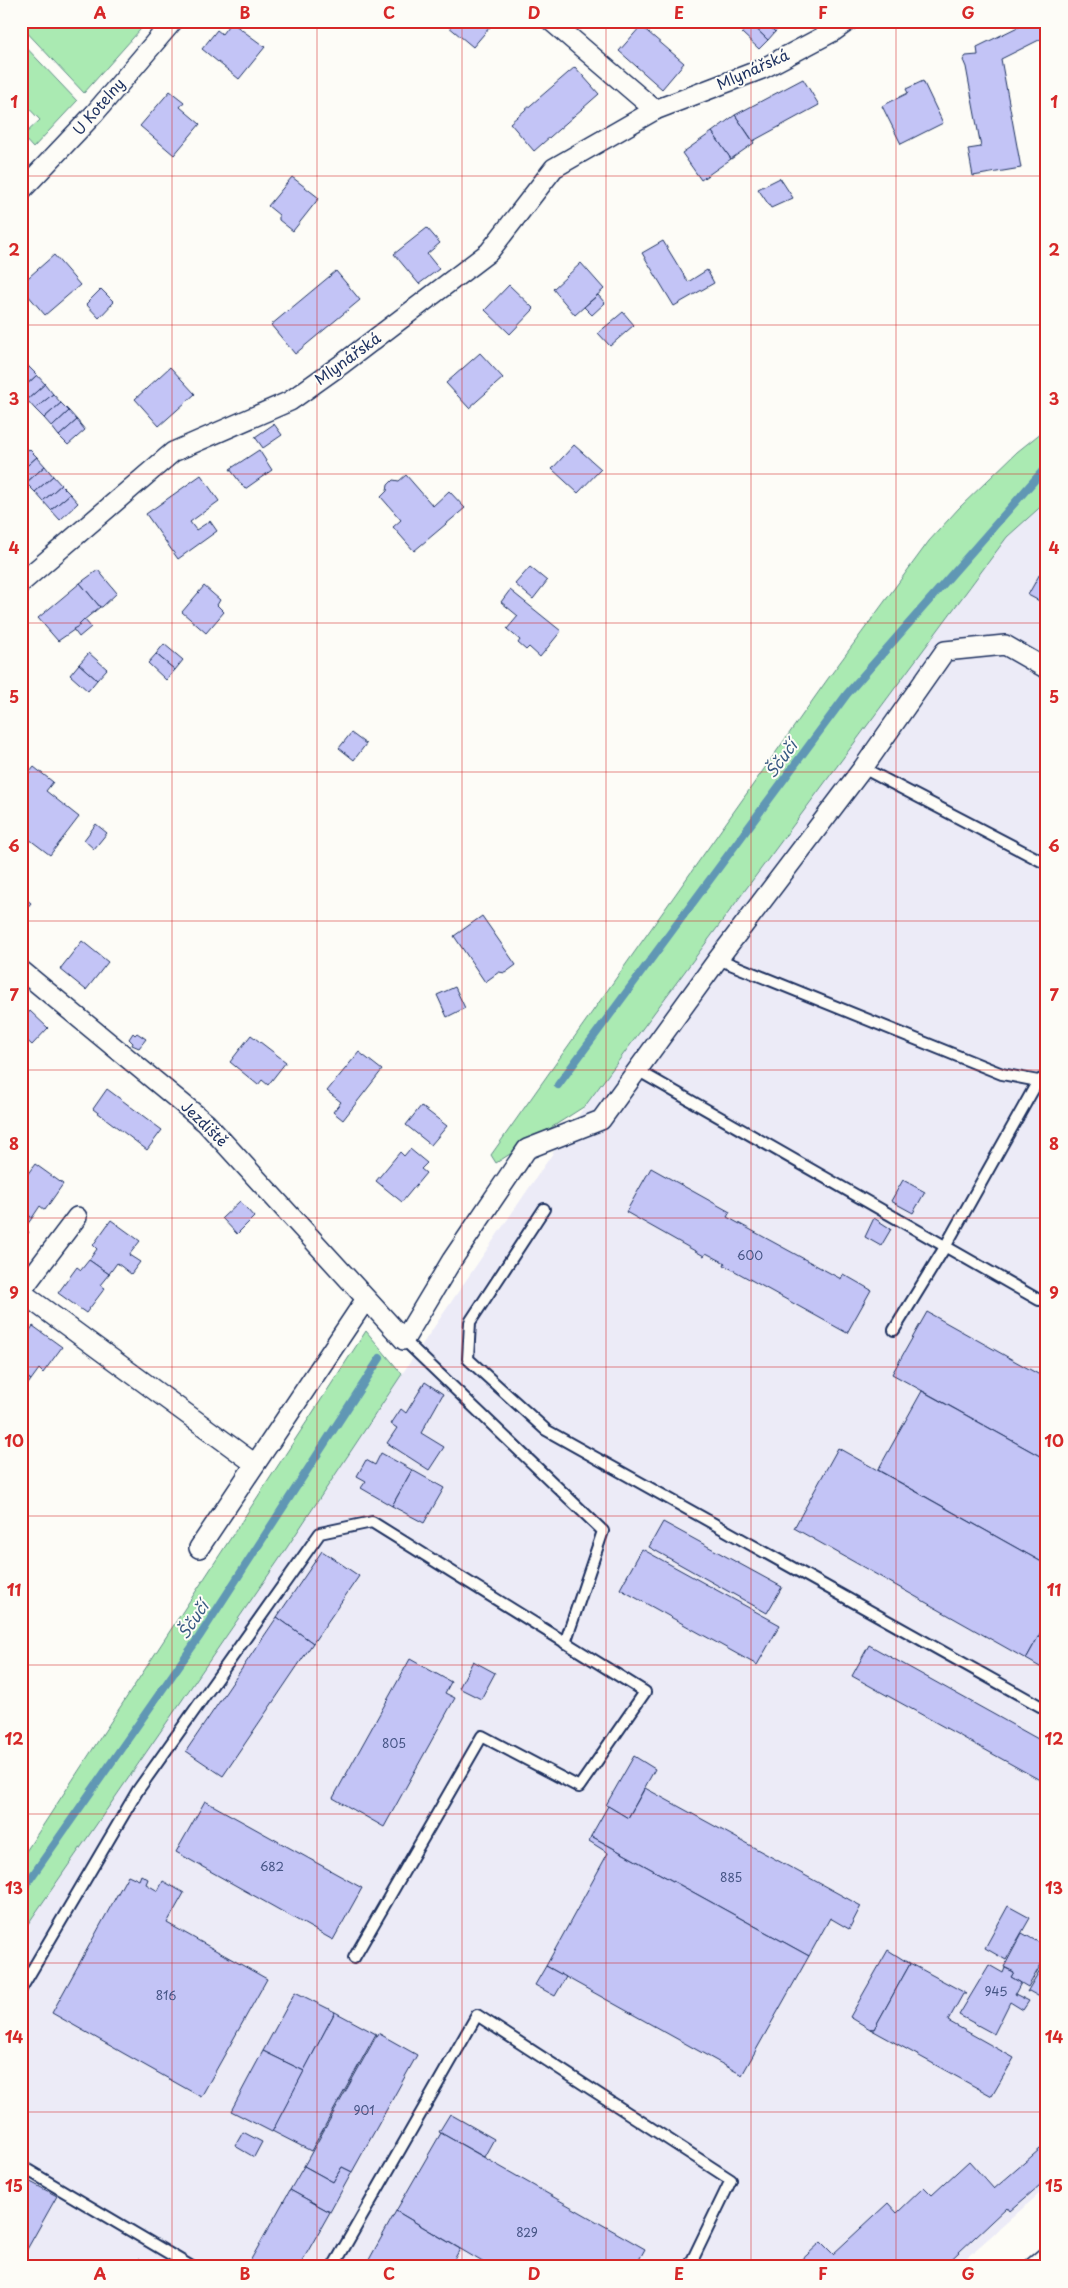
<svg xmlns="http://www.w3.org/2000/svg" width="1068" height="2288" font-family="'Playpen Sans',sans-serif">
  <rect width="100%" height="100%" fill="#fdfcf7"/>
  <filter id="ink" filterUnits="userSpaceOnUse"><feTurbulence type="fractalNoise" baseFrequency=".02" numOctaves="2"/><feDisplacementMap in="SourceGraphic" scale="10" xChannelSelector="R" yChannelSelector="G"/><feConvolveMatrix kernelMatrix="1 2 1 2 8 2 1 2 1" color-interpolation-filters="sRGB"/></filter>
  <g filter="url(#ink)">
    <path fill="#ecebf7" d="M1047,501V2187L956,2267H21V1934L278,1561L402,1374L585,1106L1007,537Z"/>
    <g fill="#aaeab2" stroke="#628c88">
      <path d="M21,21H148L84,93L21,26Z"/>
      <path d="M21,42L77,101L33,148L24,138L26,133L40,120L21,100Z"/>
      <path d="M1047,428V501L1007,537L585,1106L496,1163L491,1155L827,680L929,541L959,508L1017,452Z"/>
      <path d="M366,1331L402,1374L278,1561L21,1934V1859Z"/>
    </g>
    <g fill="none" stroke-linecap="round" stroke-linejoin="round">
      <g stroke="#6197b4" stroke-width="8">
        <path d="M558,1085L847,694L1047,466"/>
        <path d="M21,1892L199,1637L380,1358"/>
      </g>
    </g>
    <g fill="#c3c4f6" stroke="#1b2f5e">
      <path d="M442,21H495L473,47Z"/>
      <path d="M754,21H765L775,32L768,40L751,24Z"/>
      <path d="M765,21H781L783,24L775,32Z"/>
      <path d="M1030,21H1038L1045,37L1001,59L1021,168L973,176L968,149L981,147L966,67L963,60L966,56L978,55L977,47Z"/>
      <path d="M231,22L265,47L239,79L202,49L217,30L222,34Z"/>
      <path d="M751,24L768,40L759,49L742,33Z"/>
      <path d="M641,26L684,63L662,89L619,51Z"/>
      <path d="M575,67L599,94L534,151L510,123Z"/>
      <path d="M803,79L819,105L753,141L735,115Z"/>
      <path d="M923,81L943,123L901,144L882,106L908,93L906,89Z"/>
      <path d="M170,91L184,102L180,107L200,124L174,155L140,126Z"/>
      <path d="M735,115L754,143L731,159L712,132Z"/>
      <path d="M712,132L731,159L701,180L682,153Z"/>
      <path d="M292,177L319,198L293,231L279,220V215L268,206Z"/>
      <path d="M780,178L793,198L771,208L758,189Z"/>
      <path d="M427,228L440,243L427,254L439,269L419,284L394,254Z"/>
      <path d="M663,241L688,282L707,270L714,283L674,306L642,253Z"/>
      <path d="M54,255L80,285L45,315L21,287V284Z"/>
      <path d="M581,263L604,289L575,315L553,289Z"/>
      <path d="M336,271L360,300L295,354L271,325Z"/>
      <path d="M509,285L534,309L510,334L485,310Z"/>
      <path d="M101,289L114,302L99,318L86,304Z"/>
      <path d="M598,295L605,303L592,315L584,307Z"/>
      <path d="M623,312L634,325L610,346L598,333Z"/>
      <path d="M480,353L503,378L469,408L446,383Z"/>
      <path d="M21,358L29,367L21,374Z"/>
      <path d="M29,367L37,375L21,390V374Z"/>
      <path d="M170,367L195,394L159,426L135,399Z"/>
      <path d="M37,375L45,384L27,400L21,390Z"/>
      <path d="M45,384L53,394L35,409L27,400Z"/>
      <path d="M53,394L61,403L44,418L35,409Z"/>
      <path d="M61,403L69,411L52,427L44,418Z"/>
      <path d="M69,411L77,420L59,436L52,427Z"/>
      <path d="M77,420L85,430L68,445L59,436Z"/>
      <path d="M274,424L282,435L263,448L255,437Z"/>
      <path d="M574,445L601,469L578,493L552,469Z"/>
      <path d="M29,449L37,457L21,471V455Z"/>
      <path d="M259,450L272,470L245,489L230,469Z"/>
      <path d="M37,457L45,466L26,483L21,477V471Z"/>
      <path d="M45,466L53,476L35,492L26,483Z"/>
      <path d="M201,475L219,501L190,522L196,530L210,521L217,531L178,559L146,514Z"/>
      <path d="M406,475L433,506L449,491L465,508L414,551L393,527L401,520L381,497L387,491L388,485L393,480L399,481Z"/>
      <path d="M53,476L61,485L43,501L35,492Z"/>
      <path d="M61,485L70,494L51,510L43,501Z"/>
      <path d="M70,494L78,503L60,520L51,510Z"/>
      <path d="M1046,563H1047V605L1028,595Z"/>
      <path d="M530,567L547,581L533,599L515,584Z"/>
      <path d="M98,570L117,593L102,607H100L80,583Z"/>
      <path d="M80,583L100,607L79,624L81,625L58,641L38,618Z"/>
      <path d="M204,586L220,600L217,605L224,612L206,633L182,612Z"/>
      <path d="M510,590L561,631L540,657L529,647L526,650L518,643L520,640L507,629L518,616L501,602Z"/>
      <path d="M84,619L91,627L79,637L73,629L81,625L79,624Z"/>
      <path d="M164,644L183,660L175,670L156,654Z"/>
      <path d="M89,653L107,669L97,680L79,664Z"/>
      <path d="M156,654L175,670L166,680L148,663Z"/>
      <path d="M79,664L97,680L88,691L70,675Z"/>
      <path d="M351,733L366,744L354,760L339,748Z"/>
      <path d="M34,767L53,782L46,791L79,817L50,855L21,833V783Z"/>
      <path d="M96,824L107,833L94,849L84,840Z"/>
      <path d="M21,895L31,903L21,915Z"/>
      <path d="M482,916L516,965L505,973L499,972L485,982L454,936Z"/>
      <path d="M82,941L108,962L86,990L60,969Z"/>
      <path d="M455,987L465,1008L447,1017L437,995Z"/>
      <path d="M30,1011L48,1028L32,1045L21,1035V1021Z"/>
      <path d="M133,1033L135,1035L137,1033L146,1039L139,1048L132,1045L133,1043L129,1039Z"/>
      <path d="M251,1035L286,1062L268,1085L262,1080L258,1085L230,1062Z"/>
      <path d="M359,1052L382,1070L343,1120L333,1112L341,1102L327,1091Z"/>
      <path d="M107,1089L162,1130L147,1150L93,1109Z"/>
      <path d="M421,1106L447,1126L431,1145L406,1125Z"/>
      <path d="M410,1149L427,1163L421,1169L426,1173L402,1202L376,1181L400,1152L404,1156Z"/>
      <path d="M35,1164L63,1184L45,1210L40,1206L32,1218L21,1209V1183Z"/>
      <path d="M651,1168L730,1212L727,1217L841,1279L843,1274L871,1290L847,1333L724,1265L725,1263L706,1253L704,1256L626,1212Z"/>
      <path d="M903,1180L925,1192L913,1213L891,1201Z"/>
      <path d="M240,1201L254,1217L237,1234L222,1218Z"/>
      <path d="M21,1209L32,1218L24,1229L29,1232L21,1242Z"/>
      <path d="M874,1218L891,1229L881,1246L865,1237Z"/>
      <path d="M111,1220L140,1241L129,1255L140,1262L131,1274L117,1263L109,1274L89,1260L97,1249L93,1245Z"/>
      <path d="M89,1260L109,1274L100,1285L105,1288L86,1313L58,1293L77,1267L81,1270Z"/>
      <path d="M927,1312L1047,1379V1460L892,1374Z"/>
      <path d="M33,1326L62,1347L43,1373L39,1369L31,1380L21,1373V1343Z"/>
      <path d="M21,1373L31,1380L23,1391L27,1395L21,1402Z"/>
      <path d="M425,1382L443,1394L421,1433L444,1447L429,1470L387,1443L397,1428L391,1424L401,1409L406,1413Z"/>
      <path d="M922,1391L1047,1460V1565L878,1470Z"/>
      <path d="M838,1448L1047,1565V1621L1026,1659L794,1528Z"/>
      <path d="M381,1453L412,1470L392,1506L361,1488L366,1481L357,1476L366,1460L375,1465Z"/>
      <path d="M412,1470L444,1488L424,1523L392,1506Z"/>
      <path d="M663,1522L782,1587L767,1613L649,1547Z"/>
      <path d="M642,1549L780,1625L757,1665L620,1589Z"/>
      <path d="M322,1551L359,1576L313,1643L277,1617Z"/>
      <path d="M277,1617L313,1643L223,1776L186,1751Z"/>
      <path d="M1047,1621V1671L1026,1659Z"/>
      <path d="M869,1645L1047,1744V1784L852,1676Z"/>
      <path d="M410,1659L451,1682L445,1693L455,1698L384,1827L333,1798Z"/>
      <path d="M473,1661L495,1673L481,1699L459,1688Z"/>
      <path d="M634,1756L655,1769L628,1818L606,1805Z"/>
      <path d="M645,1788L861,1906L849,1929L830,1918L809,1956L591,1836L608,1806L628,1818Z"/>
      <path d="M205,1801L362,1888L333,1940L176,1852Z"/>
      <path d="M591,1836L809,1956L742,2075L546,1966L608,1853L589,1841Z"/>
      <path d="M128,1875L139,1880L141,1875L148,1879L146,1884L158,1891L163,1881L184,1893L167,1923L267,1979L201,2097L52,2013Z"/>
      <path d="M1008,1906L1030,1918L1006,1960L985,1948Z"/>
      <path d="M1022,1933L1047,1947V1954L1028,1987L1011,1977L1014,1972L1004,1967Z"/>
      <path d="M888,1950L910,1964L874,2029H870L850,2017Z"/>
      <path d="M1047,1958V2001L1029,1991L1027,1992Z"/>
      <path d="M908,1962L967,1994H963L948,2021L1014,2058L992,2096L870,2029H874L910,1964Z"/>
      <path d="M989,1965L1003,1973L1005,1968L1014,1972L1011,1977L1021,1983L1015,1994L1029,2001L1023,2010L1010,2002L994,2034L959,2015Z"/>
      <path d="M546,1966L566,1977L555,1996L535,1985Z"/>
      <path d="M295,1992L335,2012L304,2071L263,2051Z"/>
      <path d="M335,2012L376,2034L311,2151L272,2131Z"/>
      <path d="M378,2033L417,2055L352,2172L342,2167L333,2182L304,2166Z"/>
      <path d="M263,2051L304,2071L272,2132L231,2111Z"/>
      <path d="M450,2114L494,2139L484,2157L439,2132Z"/>
      <path d="M243,2132L262,2142L254,2157L235,2146Z"/>
      <path d="M441,2133L645,2249L635,2267H491L396,2211Z"/>
      <path d="M1047,2143V2179L1010,2211L1007,2207L943,2267H794L821,2242L833,2254L888,2203L897,2213L924,2187L932,2195L969,2161L994,2189Z"/>
      <path d="M304,2166L333,2182L342,2167L352,2172L330,2212L290,2190Z"/>
      <path d="M21,2177L57,2196L21,2260Z"/>
      <path d="M290,2190L330,2212L299,2267H256L249,2263Z"/>
      <path d="M396,2211L460,2249L450,2267H365Z"/>
      <path d="M139,2259L153,2267H135Z"/>
    </g>
    <g fill="none" stroke-linecap="round" stroke-linejoin="round">
      <defs>
        <g id="lane">
          <path d="M863,768L1047,864"/>
          <path d="M718,959L1002,1074L1038,1081L1047,1076"/>
          <path d="M637,1070L1039,1300"/>
          <path d="M544,1209L470,1322L468,1359L546,1430L1047,1710"/>
          <path d="M894,1330L945,1247L1038,1081"/>
          <path d="M404,1340L603,1531L565,1643"/>
          <path d="M21,1989L138,1790L320,1533L372,1522L645,1692L579,1787L482,1736L354,1958"/>
          <path d="M21,2166L192,2267"/>
          <path d="M333,2267L477,2015L731,2180L689,2267"/>
        </g>
        <g id="street">
          <path d="M551,21L655,110"/>
          <path d="M21,191L94,114L173,21"/>
          <path d="M21,583L173,452L290,401L342,364L489,252L554,168L655,110L762,69L834,31L848,21"/>
          <path d="M21,970L206,1123L404,1340L452,1260L527,1149L601,1120L718,959L863,768L945,651L1005,645L1047,669"/>
          <path d="M21,1291L77,1217"/>
          <path d="M21,1292L255,1464"/>
          <path d="M199,1548L366,1299"/>
          <path d="M1034,2267L1047,2256"/>
        </g>
      </defs>
      <use href="#lane" stroke="#1b2f5e" stroke-width="14"/>
      <use href="#street" stroke="#1b2f5e" stroke-width="22"/>
      <use href="#lane" stroke="#fdfcf7" stroke-width="10"/>
      <use href="#street" stroke="#fdfcf7" stroke-width="19"/>
    </g>
  </g>
  <path fill="none" stroke="#d62828" stroke-width="1" stroke-opacity="0.55" d="M172,21V2267M317,21V2267M462,21V2267M606,21V2267M751,21V2267M896,21V2267M21,176H1047M21,325H1047M21,474H1047M21,623H1047M21,772H1047M21,921H1047M21,1070H1047M21,1218H1047M21,1367H1047M21,1516H1047M21,1665H1047M21,1814H1047M21,1963H1047M21,2112H1047"/>
  <g text-anchor="middle" stroke-width="4" stroke-linejoin="round" paint-order="stroke">
    <g font-size="12" fill="#455484">
      <text x="750" y="1260">600</text>
      <text x="394" y="1748">805</text>
      <text x="272" y="1871">682</text>
      <text x="731" y="1882">885</text>
      <text x="996" y="1996">945</text>
      <text x="166" y="2000">816</text>
      <text x="364" y="2115">901</text>
      <text x="527" y="2237">829</text>
    </g>
    <g font-size="15" fill="#1b2f5e" stroke="#fdfcf7">
      <text transform="translate(753 70) rotate(-24)" y="5">Mlynářská</text>
      <text transform="translate(99 107) rotate(-49)" y="5">U Kotelny</text>
      <text transform="translate(348 359) rotate(-36)" y="5">Mlynářská</text>
      <text transform="translate(204 1124) rotate(44)" y="5">Jezdiště</text>
    </g>
    <g font-size="16" font-style="italic" fill="#385a82" stroke="#fdfcf7">
      <text transform="translate(781 759) rotate(-54)" y="6">Ščučí</text>
      <text transform="translate(193 1620) rotate(-56)" y="6">Ščučí</text>
    </g>
  </g>
  <rect width="1068" height="2288" fill="none" stroke="#fdfcf7" stroke-width="55"/>
  <rect x="28" y="28" width="1012" height="2232" fill="none" stroke="#d62828" stroke-width="2"/>
  <g font-size="16" text-anchor="middle" font-weight="bold" fill="#d62828">
    <text x="100" y="19">A</text>
    <text x="245" y="19">B</text>
    <text x="389" y="19">C</text>
    <text x="534" y="19">D</text>
    <text x="679" y="19">E</text>
    <text x="823" y="19">F</text>
    <text x="968" y="19">G</text>
    <text x="14" y="108">1</text>
    <text x="1054" y="108">1</text>
    <text x="14" y="256">2</text>
    <text x="1054" y="256">2</text>
    <text x="14" y="405">3</text>
    <text x="1054" y="405">3</text>
    <text x="14" y="554">4</text>
    <text x="1054" y="554">4</text>
    <text x="14" y="703">5</text>
    <text x="1054" y="703">5</text>
    <text x="14" y="852">6</text>
    <text x="1054" y="852">6</text>
    <text x="14" y="1001">7</text>
    <text x="1054" y="1001">7</text>
    <text x="14" y="1150">8</text>
    <text x="1054" y="1150">8</text>
    <text x="14" y="1299">9</text>
    <text x="1054" y="1299">9</text>
    <text x="14" y="1447">10</text>
    <text x="1054" y="1447">10</text>
    <text x="14" y="1596">11</text>
    <text x="1054" y="1596">11</text>
    <text x="14" y="1745">12</text>
    <text x="1054" y="1745">12</text>
    <text x="14" y="1894">13</text>
    <text x="1054" y="1894">13</text>
    <text x="14" y="2043">14</text>
    <text x="1054" y="2043">14</text>
    <text x="14" y="2192">15</text>
    <text x="1054" y="2192">15</text>
    <text x="100" y="2280">A</text>
    <text x="245" y="2280">B</text>
    <text x="389" y="2280">C</text>
    <text x="534" y="2280">D</text>
    <text x="679" y="2280">E</text>
    <text x="823" y="2280">F</text>
    <text x="968" y="2280">G</text>
  </g>
</svg>
